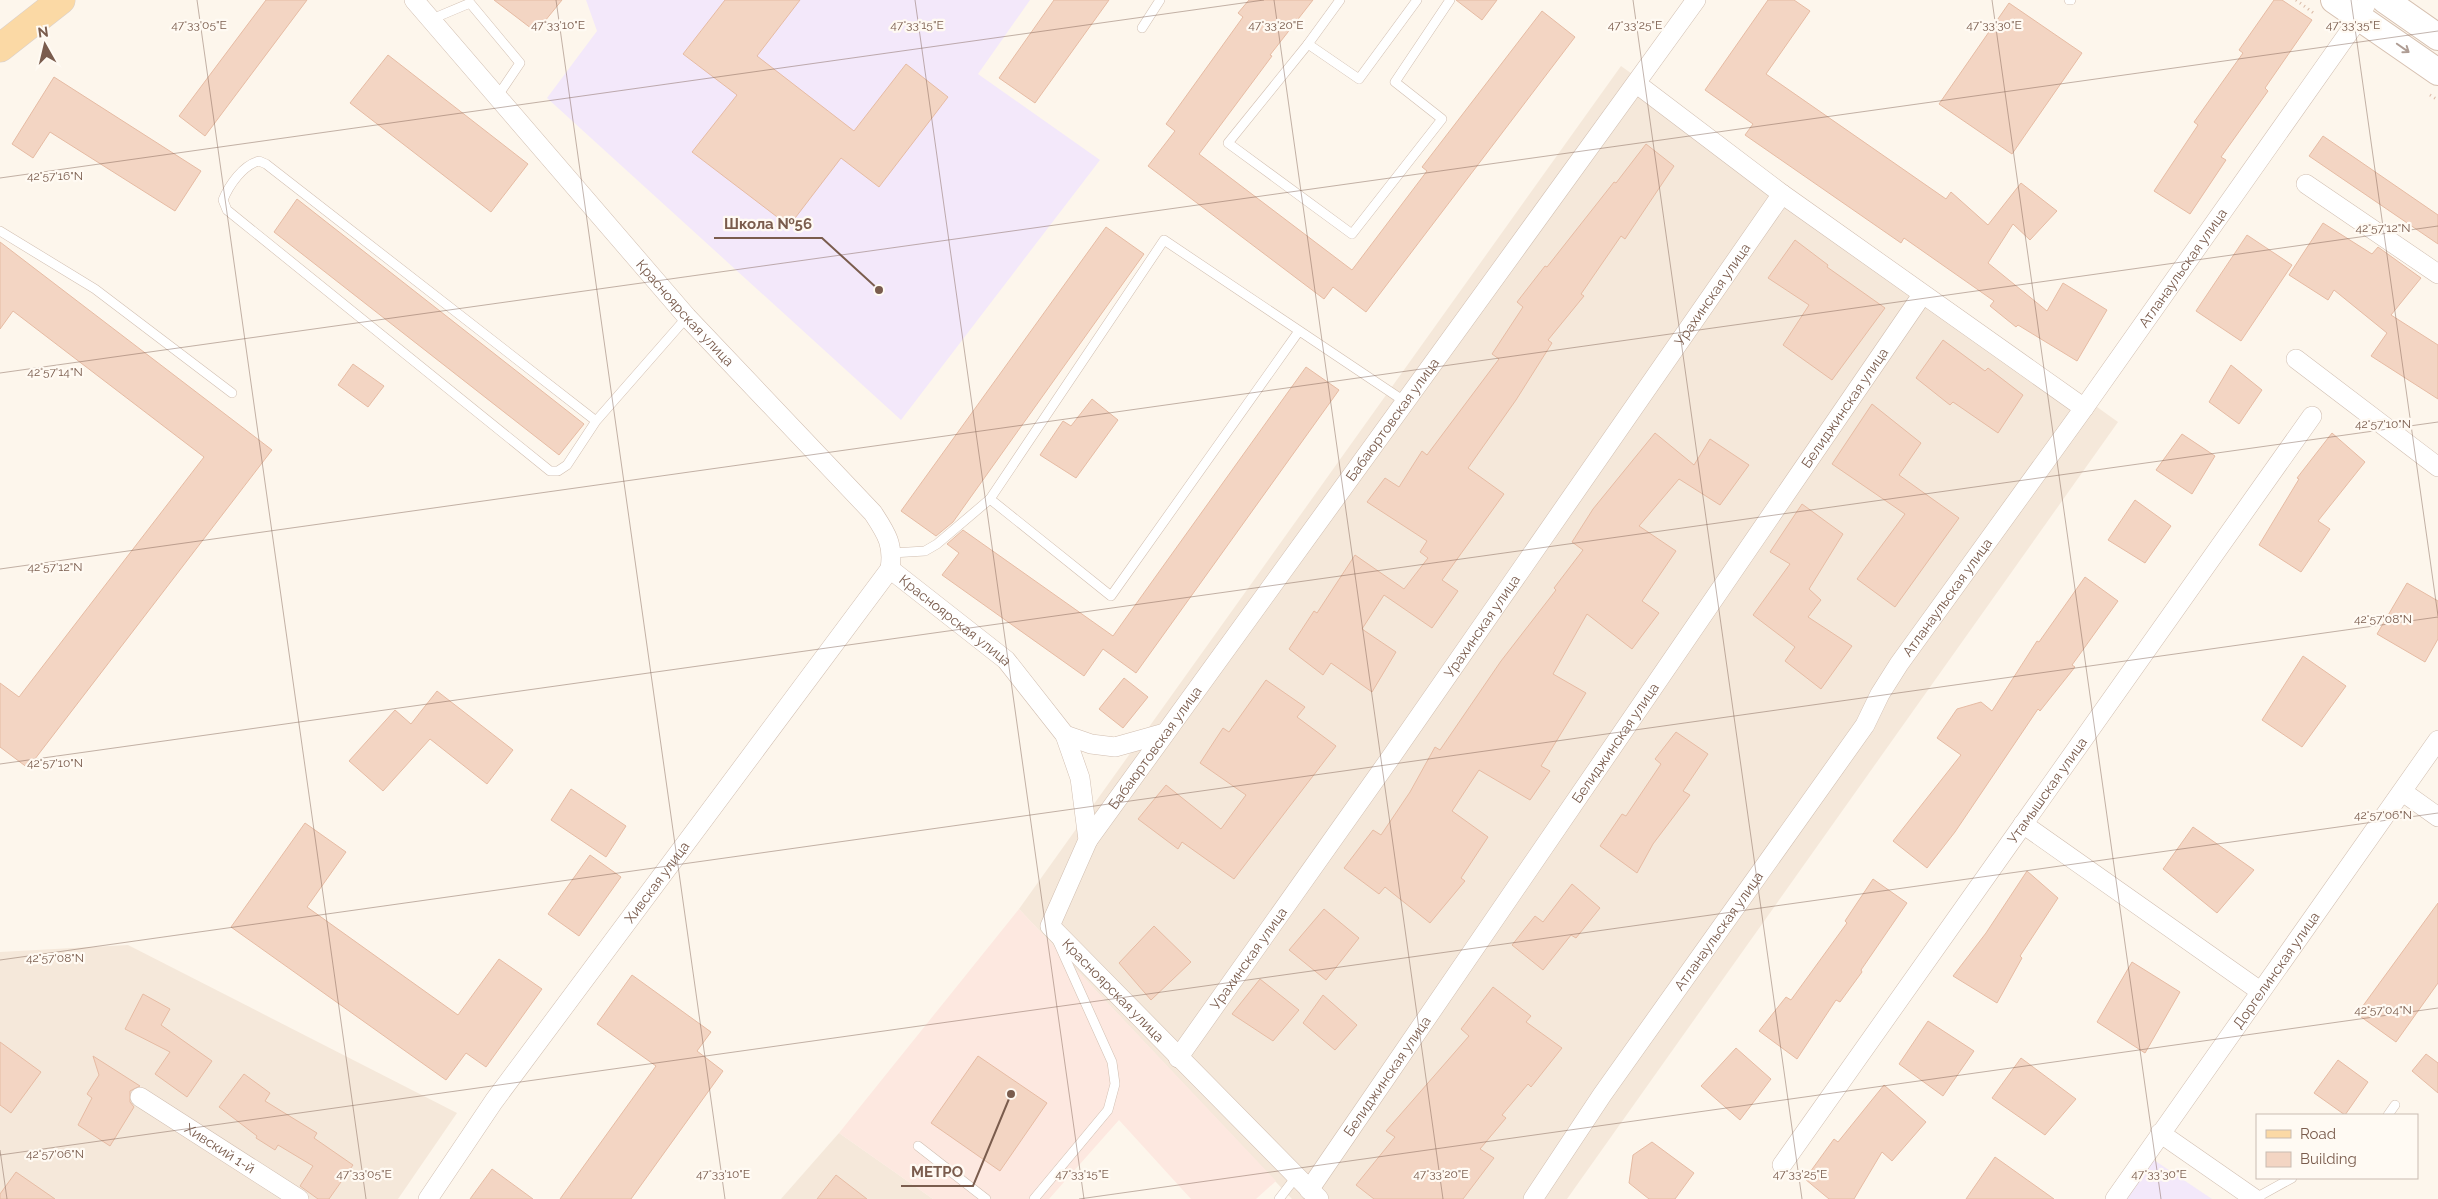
<svg xmlns="http://www.w3.org/2000/svg" width="2438" height="1199" font-family="Raleway,sans-serif">
  <rect width="100%" height="100%" fill="#fdf6ec"/>
  <g fill="#f5e8da">
    <path d="M1621,66L2118,422L1567,1199H1292L1019,909Z"/>
    <path d="M128,945L457,1113L398,1199H0V952Z"/>
    <path d="M839,1133L933,1199H781Z"/>
  </g>
  <path fill="#fde8e0" d="M1019,909L1276,1181L1256,1199H1191L1119,1120L1049,1199H933L839,1133Z"/>
  <g fill="#f3e8fa">
    <path d="M586,0H1030L978,74L1100,160L901,420L547,98L597,31Z"/>
    <path d="M2151,1158L2212,1199H2123Z"/>
  </g>
  <g fill="#f3d5c3" stroke="#e6bba3">
    <path d="M266,0H307L205,136L179,116Z"/>
    <path d="M494,0H562L536,32Z"/>
    <path d="M725,0H800L757,56L854,131L906,64L948,97L879,187L841,158L789,226L692,152L737,95L683,54Z"/>
    <path d="M1054,0H1109L1035,103L999,78Z"/>
    <path d="M1249,0H1313L1270,55L1272,56L1199,154L1352,270L1427,171L1422,167L1542,11L1575,37L1366,312L1333,287L1324,299L1148,166L1175,131L1166,124L1243,17L1238,13Z"/>
    <path d="M1456,0H1497L1482,20Z"/>
    <path d="M1768,0H1794L1810,11L1766,74L1946,199L1951,192L1988,225L2021,183L2057,211L2030,240L2013,224L1988,263L2047,311L2063,283L2107,310L2077,361L2018,325L2016,327L1990,306L1994,301L1904,238L1901,243L1745,135L1753,124L1705,90Z"/>
    <path d="M2274,0H2282L2312,20L2265,88L2268,91L2221,157L2226,160L2190,214L2154,191L2198,125L2194,122L2243,53L2239,50Z"/>
    <path d="M2009,3L2082,53L2012,154L1939,104Z"/>
    <path d="M388,55L528,164L491,212L350,103Z"/>
    <path d="M54,77L201,171L175,211L50,132L33,158L12,144Z"/>
    <path d="M2323,136L2438,215V244L2309,156Z"/>
    <path d="M1646,144L1674,166L1625,239L1621,236L1581,294L1584,296L1548,340L1552,343L1516,400L1468,468L1504,494L1442,580L1458,591L1432,628L1384,595L1362,629L1396,652L1372,692L1331,663L1323,675L1289,649L1314,611L1317,613L1355,555L1404,589L1428,558L1420,552L1427,541L1367,502L1385,478L1399,487L1422,451L1427,455L1499,359L1492,354L1523,307L1517,302L1545,266L1547,267L1614,182L1616,183Z"/>
    <path d="M297,199L584,424L559,455L274,232Z"/>
    <path d="M2323,223L2372,254L2378,247L2421,278L2391,315L2438,345V399L2371,356L2387,333L2334,290L2328,300L2289,275Z"/>
    <path d="M1106,227L1144,254L953,522L936,536L901,511Z"/>
    <path d="M2247,235L2292,265L2241,341L2196,311Z"/>
    <path d="M1795,240L1828,265L1827,267L1885,308L1832,380L1783,345L1809,305L1768,278Z"/>
    <path d="M0,242L272,450L28,768L0,747V683L19,697L204,457L13,311L0,329Z"/>
    <path d="M1943,340L1985,371L1988,368L2023,395L1998,433L1953,402L1950,405L1916,378Z"/>
    <path d="M353,364L384,386L368,407L338,385Z"/>
    <path d="M2231,365L2262,390L2239,424L2209,402Z"/>
    <path d="M1306,367L1339,390L1136,673L1103,649L1084,676L942,575L959,553L947,544L963,530L1113,636Z"/>
    <path d="M1092,399L1118,420L1076,478L1040,455L1063,421L1071,426Z"/>
    <path d="M1872,404L1921,443L1899,475L1959,518L1895,607L1857,579L1905,514L1832,464Z"/>
    <path d="M1655,433L1694,465L1710,439L1749,465L1720,505L1679,479L1639,526L1676,551L1642,601L1659,613L1632,649L1587,614L1553,674L1586,693L1541,766L1550,771L1530,800L1479,770L1452,811L1488,837L1461,878L1465,881L1430,923L1385,887L1379,894L1344,868L1373,830L1381,835L1410,792L1435,747L1440,750L1501,661L1556,590L1554,588L1583,550L1572,542L1593,509Z"/>
    <path d="M2332,433L2365,462L2318,521L2330,529L2301,572L2259,545L2299,479L2297,478Z"/>
    <path d="M2182,434L2215,456L2192,494L2156,470Z"/>
    <path d="M2135,500L2171,526L2145,563L2108,540Z"/>
    <path d="M1802,504L1843,534L1809,589L1821,600L1808,617L1852,646L1821,689L1785,661L1795,647L1753,615L1790,564L1770,552Z"/>
    <path d="M2085,577L2118,601L2072,665L2075,667L2040,711L2038,709L1955,832L1927,868L1893,841L1961,755L1937,738L1957,709L1981,702L1992,711L2037,641L2039,642Z"/>
    <path d="M2407,583L2438,601V639L2425,662L2377,634Z"/>
    <path d="M2303,656L2346,686L2302,747L2262,720Z"/>
    <path d="M1124,678L1148,697L1123,728L1099,709Z"/>
    <path d="M1266,680L1305,707L1297,717L1336,746L1234,879L1182,842L1178,849L1138,819L1166,785L1221,829L1246,795L1200,763L1223,728L1229,732Z"/>
    <path d="M437,691L513,750L487,784L430,739L383,791L349,761L395,710L411,724Z"/>
    <path d="M1676,732L1708,754L1683,791L1690,795L1653,844L1637,873L1600,846L1622,814L1626,816L1661,764L1655,759Z"/>
    <path d="M571,789L626,826L606,857L551,820Z"/>
    <path d="M305,823L346,852L307,907L458,1015L499,959L542,989L486,1067L466,1053L446,1080L231,927Z"/>
    <path d="M2193,827L2254,870L2217,913L2163,869Z"/>
    <path d="M590,855L621,877L579,936L548,914Z"/>
    <path d="M2027,871L2058,898L2020,956L2022,958L1997,1003L1953,976L1986,933Z"/>
    <path d="M1873,879L1907,903L1861,970L1862,972L1840,1002L1836,1000L1797,1059L1759,1031L1786,997L1791,1000L1847,923L1845,921Z"/>
    <path d="M1572,884L1600,908L1576,938L1571,935L1543,970L1512,945L1535,916L1543,922Z"/>
    <path d="M2438,903V983L2396,1042L2357,1014Z"/>
    <path d="M1324,909L1359,938L1326,980L1289,950Z"/>
    <path d="M1154,926L1191,962L1151,1000L1119,963Z"/>
    <path d="M2132,962L2180,992L2145,1053L2097,1022Z"/>
    <path d="M632,975L711,1032L697,1051L723,1071L631,1199H560L656,1066L597,1024Z"/>
    <path d="M1260,979L1299,1010L1273,1041L1232,1014Z"/>
    <path d="M1493,987L1531,1016L1526,1022L1562,1048L1531,1087L1528,1084L1502,1115L1506,1118L1480,1149L1494,1158L1463,1199H1374L1356,1185L1395,1137L1386,1131L1469,1036L1461,1029Z"/>
    <path d="M143,994L170,1009L161,1025L212,1061L187,1097L155,1074L170,1052L125,1029Z"/>
    <path d="M1323,995L1357,1025L1335,1050L1303,1023Z"/>
    <path d="M1928,1021L1974,1051L1943,1096L1899,1064Z"/>
    <path d="M0,1042L41,1072L11,1113L0,1105Z"/>
    <path d="M1736,1048L1771,1079L1740,1120L1701,1086Z"/>
    <path d="M2426,1054L2438,1063V1093L2412,1071Z"/>
    <path d="M93,1056L140,1086L130,1091V1102L134,1107L110,1146L78,1125L92,1098L87,1094L99,1075Z"/>
    <path d="M978,1056L1047,1103L1000,1171L931,1123Z"/>
    <path d="M2021,1058L2076,1099L2045,1135L1992,1098Z"/>
    <path d="M2338,1060L2368,1082L2345,1115L2314,1093Z"/>
    <path d="M244,1074L270,1093L265,1101L317,1133L314,1138L353,1165L329,1199H318L300,1186L313,1166L278,1145L275,1150L256,1138L257,1136L219,1107Z"/>
    <path d="M1884,1085L1926,1122L1892,1161L1882,1152L1854,1199H1829L1805,1179L1834,1139L1838,1142Z"/>
    <path d="M1652,1142L1694,1173L1675,1199H1649L1629,1183L1633,1155Z"/>
    <path d="M1995,1157L2054,1199H1966Z"/>
    <path d="M492,1169L533,1199H470Z"/>
    <path d="M16,1172L55,1199H0V1194Z"/>
    <path d="M836,1175L867,1199H817Z"/>
  </g>
  <g fill="none" stroke-linecap="round" stroke-linejoin="round">
    <defs>
      <g id="lane">
        <path d="M1340,0L1308,44L1359,79L1417,0"/>
        <path d="M2069,0H2071"/>
        <path d="M432,19L470,3L520,63L497,97"/>
        <path d="M1142,28L1160,0"/>
        <path d="M1308,44L1228,143L1352,234L1442,119L1395,82L1450,0"/>
        <path d="M0,231L95,289L232,393"/>
        <path d="M1299,331L1111,596L990,499L1164,240L1404,401"/>
        <path d="M596,421L266,164L259,161C243,165 229,185 223,200L227,210L550,471H558L567,465L596,421L687,317"/>
        <path d="M892,553L925,551L937,544L990,499"/>
        <path d="M2388,1115L2395,1105"/>
        <path d="M918,1146L986,1199"/>
        <path d="M1034,1199L1108,1110L1115,1084L1112,1062L1057,940"/>
        <path d="M1279,1199L1296,1177"/>
        <path d="M2254,1199L2292,1178"/>
      </g>
      <g id="street">
        <path id="s1" d="M414,0L687,317L873,513C886,533 894,544 890,569L1006,660L1065,735L1080,778L1088,840L1050,926L1319,1199"/>
        <path d="M1637,84L1782,194L2084,408"/>
        <path d="M2306,184L2438,274"/>
        <path d="M2296,359L2438,467"/>
        <path d="M1065,735L1091,744L1115,747L1165,733"/>
        <path d="M2403,792L2438,817"/>
        <path d="M2023,824L2260,991"/>
        <path id="s2" d="M1088,840L1696,0"/>
        <path id="s3" d="M1178,1058L1389,760L1782,194"/>
        <path id="s4" d="M140,1097L299,1199"/>
        <path d="M2160,1133L2255,1199"/>
        <path id="s5" d="M1782,1165L2312,416"/>
        <path id="s6" d="M1309,1190L1922,295"/>
        <path id="s7" d="M428,1199L494,1101L890,569"/>
        <path id="s8" d="M1533,1199L1602,1095L1865,725L1880,694L1899,664L2084,408L2359,18L2368,0"/>
        <path id="s9" d="M2115,1199L2438,740"/>
      </g>
      <g id="secondary">
        <path d="M2334,0L2438,72"/>
        <path d="M2385,0L2438,37"/>
      </g>
      <path id="primary" d="M0,48L61,0"/>
    </defs>
    <use href="#lane" stroke="#d1beb0" stroke-width="10"/>
    <use href="#street" stroke="#d1beb0" stroke-width="20"/>
    <use href="#secondary" stroke="#d6c0b0" stroke-width="28"/>
    <use href="#primary" stroke="#dad1cd" stroke-width="29"/>
    <g stroke="#d9b8a5" stroke-width="3" stroke-dasharray="1 4" stroke-linecap="butt">
      <path d="M2296,0L2315,14"/>
      <path d="M2430,95L2438,100"/>
    </g>
    <use href="#lane" stroke="#fff" stroke-width="9"/>
    <use href="#street" stroke="#fff" stroke-width="19"/>
    <use href="#secondary" stroke="#fff" stroke-width="26"/>
    <use href="#primary" stroke="#fbd9a5" stroke-width="28"/>
  </g>
  <defs><path id="oneway-shaft" d="M-6 0H5M1.5-3L5.5 0L1.5 3" fill="none" stroke-width="1.6" stroke-linecap="round" stroke-linejoin="round" transform="scale(1.25)"/></defs>
  <use stroke="#af9d94" href="#oneway-shaft" transform="translate(2403 48) rotate(35)"/>
  <path fill="none" stroke="#7a5c4d" stroke-width="1" stroke-opacity="0.45" d="M197,0L366,1199M556,0L725,1199M915,0L1084,1199M1274,0L1443,1199M1633,0L1802,1199M1992,0L2161,1199M2351,0L2438,616M0,178L1264,0M0,373L2438,31M0,569L2438,226M0,764L2438,422M0,960L2438,617M0,1150L7,1199M0,1155L2438,813M1079,1199L2438,1008"/>
  <g text-anchor="middle" stroke-width="4.5" stroke-linejoin="round" paint-order="stroke">
    <g font-size="14" fill="#7a5c4d" stroke="#fffaf3">
      <text dy="5" stroke="none"><textPath href="#s8" startOffset="1136">Атланаульская улица</textPath></text>
      <text dy="5" stroke="none"><textPath href="#s3" startOffset="932">Урахинская улица</textPath></text>
      <text dy="5" stroke="none"><textPath href="#s1" startOffset="414">Красноярская улица</textPath></text>
      <text dy="5" stroke="none"><textPath href="#s6" startOffset="948">Белиджинская улица</textPath></text>
      <text dy="5" stroke="none"><textPath href="#s2" startOffset="519">Бабаюртовская улица</textPath></text>
      <text dy="5" stroke="none"><textPath href="#s8" startOffset="731">Атланаульская улица</textPath></text>
      <text dy="5" stroke="none"><textPath href="#s1" startOffset="832">Красноярская улица</textPath></text>
      <text dy="5" stroke="none"><textPath href="#s3" startOffset="528">Урахинская улица</textPath></text>
      <text dy="5" stroke="none"><textPath href="#s6" startOffset="542">Белиджинская улица</textPath></text>
      <text dy="5" stroke="none"><textPath href="#s2" startOffset="114">Бабаюртовская улица</textPath></text>
      <text dy="5" stroke="none"><textPath href="#s5" startOffset="459">Утамышская улица</textPath></text>
      <text dy="5" stroke="none"><textPath href="#s7" startOffset="391">Хивская улица</textPath></text>
      <text dy="5" stroke="none"><textPath href="#s8" startOffset="326">Атланаульская улица</textPath></text>
      <text dy="5" stroke="none"><textPath href="#s3" startOffset="122">Урахинская улица</textPath></text>
      <text dy="5" stroke="none"><textPath href="#s9" startOffset="280">Доргелинская улица</textPath></text>
      <text dy="5" stroke="none"><textPath href="#s1" startOffset="1284">Красноярская улица</textPath></text>
      <text dy="5" stroke="none"><textPath href="#s6" startOffset="138">Белиджинская улица</textPath></text>
      <text dy="5" stroke="none"><textPath href="#s4" startOffset="95">Хивский 1-й</textPath></text>
    </g>
  </g>
  <g font-size="12" text-anchor="middle" fill="#7a5c4d" stroke="#fffaf3" stroke-width="4.5" stroke-linejoin="round" paint-order="stroke">
    <text x="199" y="29">47°33'05"E</text>
    <text x="558" y="29">47°33'10"E</text>
    <text x="917" y="29">47°33'15"E</text>
    <text x="1276" y="29">47°33'20"E</text>
    <text x="1635" y="29">47°33'25"E</text>
    <text x="1994" y="29">47°33'30"E</text>
    <text x="2353" y="29">47°33'35"E</text>
    <text x="55" y="180">42°57'16"N</text>
    <text x="2383" y="232">42°57'12"N</text>
    <text x="55" y="376">42°57'14"N</text>
    <text x="2383" y="428">42°57'10"N</text>
    <text x="55" y="571">42°57'12"N</text>
    <text x="2383" y="623">42°57'08"N</text>
    <text x="55" y="767">42°57'10"N</text>
    <text x="2383" y="819">42°57'06"N</text>
    <text x="55" y="962">42°57'08"N</text>
    <text x="2383" y="1014">42°57'04"N</text>
    <text x="55" y="1158">42°57'06"N</text>
    <text x="364" y="1178">47°33'05"E</text>
    <text x="723" y="1178">47°33'10"E</text>
    <text x="1082" y="1178">47°33'15"E</text>
    <text x="1441" y="1178">47°33'20"E</text>
    <text x="1800" y="1178">47°33'25"E</text>
    <text x="2159" y="1178">47°33'30"E</text>
  </g>
  <path fill="none" stroke="#7a5c4d" stroke-width="2" d="M879 290L822 238H714M1011 1094L973 1186H901"/>
  <g fill="#7a5c4d" stroke="#fffaf3" stroke-width="2">
    <circle cx="879" cy="290" r="5"/>
    <circle cx="1011" cy="1094" r="5"/>
  </g>
  <g font-size="15" text-anchor="middle" font-weight="bold" fill="#7a5c4d" stroke="#fffaf3" stroke-width="4.5" stroke-linejoin="round" paint-order="stroke">
    <text x="768" y="229">Школа №56</text>
    <text x="937" y="1177">МЕТРО</text>
  </g>
  <rect x="2256" y="1114" width="162" height="65" fill="#fffaf3" stroke="#cabbb1"/>
  <rect x="2266" y="1130" width="25" height="8" fill="#fbd9a5" stroke="#cabbb1"/>
  <text x="2300" y="1139" font-size="15" fill="#7a5c4d">Road</text>
  <rect x="2266" y="1152" width="25" height="15" fill="#f3d5c3" stroke="#cabbb1"/>
  <text x="2300" y="1164" font-size="15" fill="#7a5c4d">Building</text>
  <g transform="translate(45 45) rotate(352)" stroke="#fffaf3" stroke-width="4" paint-order="stroke">
  <path d="M0-4L9 19L0 12L-9 19Z" fill="#7a5c4d"/>
  <text y="-8" font-size="14" font-weight="bold" text-anchor="middle" fill="#7a5c4d">N</text>
  </g>
</svg>
